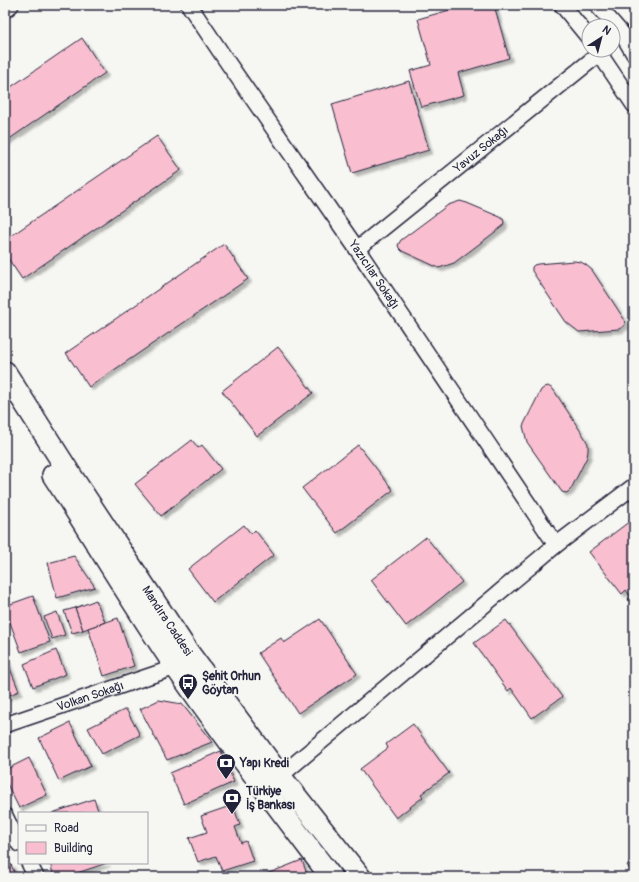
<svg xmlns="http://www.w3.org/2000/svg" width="639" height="882" font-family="Pangolin,sans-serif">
  <defs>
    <filter id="shadow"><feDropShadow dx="3.5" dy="3.5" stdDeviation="1" flood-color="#0004"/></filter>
  </defs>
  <rect width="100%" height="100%" fill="#f6f6f2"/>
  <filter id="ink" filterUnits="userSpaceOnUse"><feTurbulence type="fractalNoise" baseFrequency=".025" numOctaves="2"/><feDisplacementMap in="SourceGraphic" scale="8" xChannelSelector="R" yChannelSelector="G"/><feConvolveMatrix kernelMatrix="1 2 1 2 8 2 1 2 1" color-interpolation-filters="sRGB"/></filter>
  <g filter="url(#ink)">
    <g fill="#f9bfd0" stroke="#22223b" filter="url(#shadow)">
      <path d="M467,5H494L509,58L458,73L464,95L421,107L410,71L431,65L418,19Z"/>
      <path d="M82,38L105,73L5,142V91Z"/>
      <path d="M409,81L429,150L352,173L332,104Z"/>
      <path d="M157,136L181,170L22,279L5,254V240Z"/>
      <path d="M460,201L467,203L500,217L503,219L504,222L503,226L454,263L439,268L402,251L399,248L398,245L401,240L448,205Z"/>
      <path d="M224,244L248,279L89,387L66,353Z"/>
      <path d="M574,261L581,262L586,265L592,270L624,319L625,324L624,326L619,329L579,332L566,322L532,271V267L534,265L538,264Z"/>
      <path d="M278,347L313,393L257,436L222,391Z"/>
      <path d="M548,386L553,389L585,438L588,444V451L587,457L571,489L568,492L566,493L562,492L527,442L523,426L541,390L545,387Z"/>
      <path d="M192,440L198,448L202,445L221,469L161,516L135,484Z"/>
      <path d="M358,445L393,490L337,533L302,488Z"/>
      <path d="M634,518V607L628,599L631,597L626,590L622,594L589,552Z"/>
      <path d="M244,525L251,534L255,530L274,555L213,602L188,569Z"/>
      <path d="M426,537L462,582L406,626L371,580Z"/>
      <path d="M74,556L95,587L57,598L48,563Z"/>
      <path d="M33,596L50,642L21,652L5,609V606Z"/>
      <path d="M96,600L105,622L83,630L75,608Z"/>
      <path d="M75,608L83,630L72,633L64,611Z"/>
      <path d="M57,612L65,635L52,639L44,617Z"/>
      <path d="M118,618L134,666L104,676L88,628Z"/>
      <path d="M320,619L357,674L298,713L258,653L281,638L284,643Z"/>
      <path d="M506,620L562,697L532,718L511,688L508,691L474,643Z"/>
      <path d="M56,650L66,674L33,687L24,664Z"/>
      <path d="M5,656L19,691L5,697Z"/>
      <path d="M159,700L182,704L212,742L167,760L140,709Z"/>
      <path d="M126,709L140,735L102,754L88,728Z"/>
      <path d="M70,723L91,766L59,781L39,738Z"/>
      <path d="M413,724L449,773L421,794L423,797L396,818L360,769L388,748L386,744Z"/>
      <path d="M221,751L234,782L184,804L170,773Z"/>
      <path d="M29,758L47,795L19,808L5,780V770Z"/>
      <path d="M94,799L99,813H52Z"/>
      <path d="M233,805L240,825L235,827L241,843L246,841L253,861L222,871L216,856L198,862L189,838L207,832L201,816Z"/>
      <path d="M302,860L308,877H259Z"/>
      <path d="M634,860V875L627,865Z"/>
      <path d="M50,863H107L65,877H54Z"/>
      <path d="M11,864L16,877H5V866Z"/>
    </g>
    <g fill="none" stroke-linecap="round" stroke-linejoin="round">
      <defs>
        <g id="minor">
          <path id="s1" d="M189,5L228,63L357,249L556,545"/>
          <path d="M562,5L589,38"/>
          <path d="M597,5L623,35L634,54"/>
          <path d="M5,10L11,5"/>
          <path d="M597,50L634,105"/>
          <path id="s2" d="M357,249L604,50"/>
          <path id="s3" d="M5,725L176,667"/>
          <path d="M273,782L556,545L634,486"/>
          <path d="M5,816L19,844"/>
          <path d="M29,863L36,877"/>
        </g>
        <g id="secondary">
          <path id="s4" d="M5,372L70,474L188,652L280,776L360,877"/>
          <path d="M53,475C94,538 132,603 175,666C225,738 278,807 331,877"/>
        </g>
      </defs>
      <use href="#minor" stroke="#22223b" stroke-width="18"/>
      <use href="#secondary" stroke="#22223b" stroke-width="24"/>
      <use href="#minor" stroke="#f6f6f2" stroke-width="15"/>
      <use href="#secondary" stroke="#f6f6f2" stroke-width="21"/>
    </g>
  </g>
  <defs>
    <symbol id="bus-pin" viewBox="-11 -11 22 30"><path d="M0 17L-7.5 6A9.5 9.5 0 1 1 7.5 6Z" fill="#22223b" stroke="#f6f6f2"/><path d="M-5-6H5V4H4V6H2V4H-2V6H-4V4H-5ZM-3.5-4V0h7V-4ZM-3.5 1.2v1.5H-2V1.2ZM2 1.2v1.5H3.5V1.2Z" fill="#fff"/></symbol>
    <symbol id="bank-pin" viewBox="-11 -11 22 30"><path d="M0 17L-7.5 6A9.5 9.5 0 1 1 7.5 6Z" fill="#22223b" stroke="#f6f6f2"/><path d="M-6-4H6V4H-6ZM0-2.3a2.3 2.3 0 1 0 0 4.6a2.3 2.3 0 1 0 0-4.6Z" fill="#fff"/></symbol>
  </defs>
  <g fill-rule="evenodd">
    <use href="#bus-pin" x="177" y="672" width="22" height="30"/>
    <use href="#bank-pin" x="215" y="752" width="22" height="30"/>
    <use href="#bank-pin" x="221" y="787" width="22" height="30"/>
  </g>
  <g text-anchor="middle" stroke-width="4" stroke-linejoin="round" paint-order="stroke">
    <g font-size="12" fill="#22223b" stroke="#f6f6f2">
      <text dy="4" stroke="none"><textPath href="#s2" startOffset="159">Yavuz Sokağı</textPath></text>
      <text dy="4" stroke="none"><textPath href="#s1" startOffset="327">Yazıcılar Sokağı</textPath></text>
      <text dy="4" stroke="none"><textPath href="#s4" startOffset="297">Mandıra Caddesi</textPath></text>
      <text dy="4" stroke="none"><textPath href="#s3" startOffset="90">Volkan Sokağı</textPath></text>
    </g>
    <g font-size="12" font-weight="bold" fill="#22223b" stroke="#f6f6f2" text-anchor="start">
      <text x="202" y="680">Şehit Orhun<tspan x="202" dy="14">Göytan</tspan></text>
      <text x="240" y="767">Yapı Kredi</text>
      <text x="246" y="795">Türkiye<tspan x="246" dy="14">İş Bankası</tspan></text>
    </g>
  </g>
  <rect width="639" height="882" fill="none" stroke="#f6f6f2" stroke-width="20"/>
  <rect x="10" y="10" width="619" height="862" fill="none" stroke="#22223b" stroke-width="1.5" filter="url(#ink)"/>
  <rect x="18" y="812" width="130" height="52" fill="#f6f6f2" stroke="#a1a1a9"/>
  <rect x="26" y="825" width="20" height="6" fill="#f6f6f2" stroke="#a1a1a9"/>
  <text x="54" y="832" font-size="12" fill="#22223b">Road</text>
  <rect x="26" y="842" width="20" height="12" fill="#f9bfd0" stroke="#a1a1a9"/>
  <text x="54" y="852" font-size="12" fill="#22223b">Building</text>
  <g transform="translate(601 38) rotate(36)"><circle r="19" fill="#f6f6f2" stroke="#a1a1a9"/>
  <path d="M0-3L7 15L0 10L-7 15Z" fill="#22223b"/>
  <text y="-6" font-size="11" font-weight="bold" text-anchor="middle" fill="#22223b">N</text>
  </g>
</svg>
